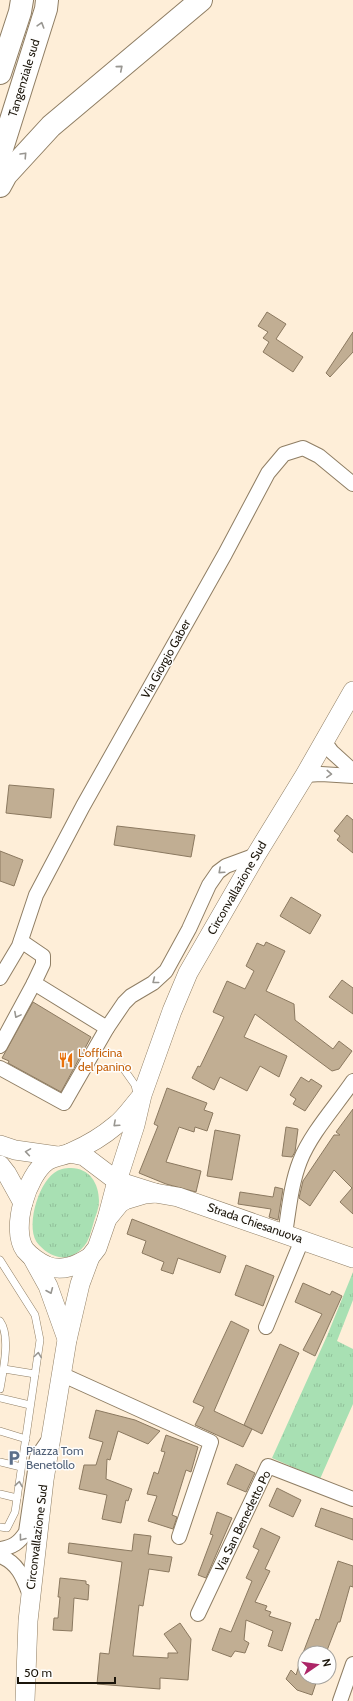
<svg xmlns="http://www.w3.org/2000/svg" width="353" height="1701" font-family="Cabin,sans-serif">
  <defs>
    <pattern id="grass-tufts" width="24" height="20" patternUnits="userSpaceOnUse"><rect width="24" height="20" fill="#a8e0b3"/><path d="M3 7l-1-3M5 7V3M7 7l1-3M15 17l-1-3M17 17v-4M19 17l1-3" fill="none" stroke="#90bf99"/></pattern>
  </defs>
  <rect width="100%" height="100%" fill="#feeed8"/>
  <g fill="url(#grass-tufts)">
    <path d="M71,1168C89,1168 99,1183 99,1201C99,1208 96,1215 94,1221C92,1228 90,1236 87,1242C74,1262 55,1262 39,1245C24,1230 38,1184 54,1173C59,1169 65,1168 71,1168Z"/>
    <path d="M353,1272V1300L337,1341L353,1349V1404L320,1479L272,1458L327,1336Z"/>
  </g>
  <g fill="#c1ae93" stroke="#8b7960">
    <path d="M267,312L286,324L276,339L303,357L293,372L263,352L269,342L263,338L268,332L258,326Z"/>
    <path d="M353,332V352L330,377L326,373Z"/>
    <path d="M9,785L54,789L51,818L6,813Z"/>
    <path d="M347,815L353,820V853L337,840L340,836L334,831Z"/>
    <path d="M117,826L195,835L191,857L114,845Z"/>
    <path d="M0,851L23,860L14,886L0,881Z"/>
    <path d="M291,897L321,915L310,934L280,916Z"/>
    <path d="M266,942L285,951L266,991L294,1004L295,1020L333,1049L339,1041L352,1051L339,1069L332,1071L255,1014L244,1037L287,1056L279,1077L260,1066L247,1091L220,1077L214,1090L192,1078L198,1066L200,1067L224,1017L213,1012L227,981L245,989L254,971L246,966L257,943L264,946Z"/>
    <path d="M342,980L353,988V1014L329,997Z"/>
    <path d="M33,1002L91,1037L61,1092L8,1063L9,1061L2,1058Z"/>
    <path d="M301,1077L309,1082L311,1079L322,1086L305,1111L293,1104L296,1099L290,1095Z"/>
    <path d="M167,1088L207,1103L204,1110L213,1113L207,1131L195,1127L194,1132L179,1127L166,1162L201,1171L196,1192L166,1184L139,1173L158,1126L154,1124Z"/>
    <path d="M353,1109V1214L340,1202L352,1188L334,1170L310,1206L299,1198L303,1181L334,1135H340L336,1132Z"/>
    <path d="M286,1127L298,1129L295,1152L292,1157L282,1156Z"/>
    <path d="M215,1130L240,1135L232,1180L207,1176Z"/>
    <path d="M275,1187L283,1189L278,1220L269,1217L271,1209L238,1204L240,1192L273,1197Z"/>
    <path d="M132,1219L226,1256L220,1273L178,1258L173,1274L161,1270L164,1262L142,1253L146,1241L127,1234Z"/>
    <path d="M246,1265L274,1276L263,1306L235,1295Z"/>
    <path d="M303,1283L330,1295L332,1291L342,1296L315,1356L303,1350L322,1314L295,1302Z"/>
    <path d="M231,1321L249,1330L214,1411L252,1429L243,1447L195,1425L204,1407L193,1402Z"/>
    <path d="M280,1344L299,1353L262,1434L244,1425Z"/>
    <path d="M96,1410L135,1420L160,1431L148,1444L118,1431L110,1460L107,1459L106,1479L132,1489L128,1501L126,1500L121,1523L102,1519L107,1495L79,1489L84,1465H96L103,1442L89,1438Z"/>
    <path d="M166,1435L198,1447L191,1472L186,1470L172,1515L177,1517L173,1529L148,1521L157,1496L147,1494L154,1472L158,1474L165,1452L161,1451Z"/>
    <path d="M236,1464L255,1473L246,1492L227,1484Z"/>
    <path d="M277,1488L301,1500L293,1517L269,1506Z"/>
    <path d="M321,1508L353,1519V1540L315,1526Z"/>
    <path d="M217,1512L232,1518L206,1578L198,1575L213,1535L210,1534Z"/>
    <path d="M261,1528L280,1537L265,1569L270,1571L255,1602L267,1606L265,1610L271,1612L269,1616L291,1623L282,1651L268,1646L273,1631L246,1620L244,1640L249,1643L245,1653L235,1651L231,1657L212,1650L220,1628L231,1632L252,1581L246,1578L259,1550L253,1547Z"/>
    <path d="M134,1534L151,1536L148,1554L172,1557L169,1572L149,1569L143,1606L139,1605L133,1656L168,1658V1653H178L164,1634L180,1623L191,1639L188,1680L160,1678V1689L97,1684L100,1653L109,1654L122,1562L68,1553L69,1543L132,1551Z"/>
    <path d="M338,1561L353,1566V1587L350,1586L340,1622H338L326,1653H303H305V1677H318L312,1695L297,1690L286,1679L291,1670L296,1675L303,1653L316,1619L319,1620Z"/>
    <path d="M60,1578L86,1581V1584L89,1585L88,1600L74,1598L72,1631L53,1630L54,1618H58L60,1597H58Z"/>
  </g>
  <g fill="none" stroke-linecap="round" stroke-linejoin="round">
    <defs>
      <g id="service">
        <path d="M123,1068L135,1085L137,1094"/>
        <path d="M0,1260L35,1315L40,1340L15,1512L7,1528L0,1527"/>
        <path d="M0,1321C11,1336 3,1371 0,1389"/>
        <path d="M4,1369L35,1374"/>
        <path d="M0,1398L30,1405"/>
        <path d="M0,1431L26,1439"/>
        <path d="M0,1462L21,1467"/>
        <path d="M0,1494L17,1498"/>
      </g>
      <g id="minor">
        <path d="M324,741L332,752L353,771"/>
        <path d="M305,775L321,774L353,776"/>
        <path d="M21,941L43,956V964L34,983L107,1028"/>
        <path d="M0,978L19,946L36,895L83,806L225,554L268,473L284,454L303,448L319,456L353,484"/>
        <path d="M0,1046L34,983"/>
        <path d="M0,1068L64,1103L107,1028L124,1003L131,996L153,983L166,971L189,929L209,885L218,872L226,866L256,855"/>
        <path d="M285,1234C289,1209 291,1184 300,1161C311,1133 336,1106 353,1081"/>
        <path d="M266,1327L302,1240"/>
        <path d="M63,1375L211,1442L179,1537"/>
        <path d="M0,1549C13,1547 19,1543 26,1532L37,1457L48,1441"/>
        <path d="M0,1556C18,1563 23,1577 30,1595"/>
        <path d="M198,1614L268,1466L353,1499"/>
        <path d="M340,1701L353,1664"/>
      </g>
      <g id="secondary">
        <path d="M0,1145L15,1150L57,1156"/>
        <path d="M70,1153L84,1156L117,1181L155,1193L178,1197L198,1204L353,1258"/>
        <path d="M0,1165L7,1174L23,1203"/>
        <path d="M107,1219L117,1181L135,1125L142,1095L172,1011L188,973L256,855L305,775L353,691"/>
        <path d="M32,1257L48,1286L67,1339"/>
        <path d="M90,1257C77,1265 63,1272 47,1266C40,1263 30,1256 25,1250C10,1229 27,1175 47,1161C55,1156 64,1156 72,1152C88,1145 103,1136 116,1125C125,1118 133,1106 140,1098"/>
        <path d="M25,1701L28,1621L44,1480L67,1340L80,1284L90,1257L97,1248L107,1219L120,1203L125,1200L145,1194L155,1193"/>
      </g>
      <g id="trunk">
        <path d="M0,73L20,12L22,0"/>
        <path d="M0,155L46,9L47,0"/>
        <path d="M0,186L6,175L51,126L201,0"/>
      </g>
    </defs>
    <use href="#service" stroke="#8f7e64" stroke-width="8"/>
    <use href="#minor" stroke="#8f7e64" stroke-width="16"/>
    <use href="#secondary" stroke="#8f7e64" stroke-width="20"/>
    <use href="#trunk" stroke="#8f7e64" stroke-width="24"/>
    <use href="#service" stroke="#fff" stroke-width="7"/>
    <use href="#minor" stroke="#fff" stroke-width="14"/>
    <use href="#secondary" stroke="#fff" stroke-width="19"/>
    <use href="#trunk" stroke="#fff" stroke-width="22"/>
  </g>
  <defs><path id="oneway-chevron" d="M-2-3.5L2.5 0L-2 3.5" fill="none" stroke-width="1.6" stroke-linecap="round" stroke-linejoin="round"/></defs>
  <g stroke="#989691">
    <use href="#oneway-chevron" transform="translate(41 25) rotate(-73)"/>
    <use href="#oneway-chevron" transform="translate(120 68) rotate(-40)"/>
    <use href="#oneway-chevron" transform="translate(24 155) rotate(-47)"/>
    <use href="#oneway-chevron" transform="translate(329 774) rotate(3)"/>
    <use href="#oneway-chevron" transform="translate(221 871) rotate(138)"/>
    <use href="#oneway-chevron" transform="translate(155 981) rotate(142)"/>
    <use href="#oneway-chevron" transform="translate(17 1015) rotate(118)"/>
    <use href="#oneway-chevron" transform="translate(116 1124) rotate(138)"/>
    <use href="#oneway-chevron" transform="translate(28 1152) rotate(-171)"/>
    <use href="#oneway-chevron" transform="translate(50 1291) rotate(67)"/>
    <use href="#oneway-chevron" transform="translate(38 1355) rotate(-82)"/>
    <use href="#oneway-chevron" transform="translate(19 1484) rotate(-81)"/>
    <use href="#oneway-chevron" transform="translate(22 1538) rotate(127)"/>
  </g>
  <defs>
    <symbol id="restaurant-bare" viewBox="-9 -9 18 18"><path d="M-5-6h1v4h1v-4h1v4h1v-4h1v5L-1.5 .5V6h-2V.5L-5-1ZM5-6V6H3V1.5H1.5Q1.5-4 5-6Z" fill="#e8710a" stroke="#fefefe" stroke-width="2.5" paint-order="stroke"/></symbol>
    <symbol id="parking-bare" viewBox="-9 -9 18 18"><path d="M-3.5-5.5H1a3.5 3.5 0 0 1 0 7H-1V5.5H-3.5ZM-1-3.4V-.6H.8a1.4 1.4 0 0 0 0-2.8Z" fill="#5c6f8a" stroke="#fefefe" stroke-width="2.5" paint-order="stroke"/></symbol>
  </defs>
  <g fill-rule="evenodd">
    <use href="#restaurant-bare" x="55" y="1049" width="22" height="22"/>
    <use href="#parking-bare" x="3" y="1447" width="22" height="22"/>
  </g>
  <g text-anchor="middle" stroke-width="3" stroke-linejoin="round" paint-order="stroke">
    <g font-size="12" fill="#1b150a" stroke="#fefefe">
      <text transform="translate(24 78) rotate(-73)" y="4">Tangenziale sud</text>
      <text transform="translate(166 659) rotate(-61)" y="4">Via Giorgio Gaber</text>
      <text transform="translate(237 888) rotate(-60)" y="4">Circonvallazione Sud</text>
      <text transform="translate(255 1223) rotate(19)" y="4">Strada Chiesanuova</text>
      <text transform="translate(243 1521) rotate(-64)" y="4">Via San Benedetto Po</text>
      <text transform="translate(37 1537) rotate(-83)" y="4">Circonvallazione Sud</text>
    </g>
    <g font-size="12" fill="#c56008" stroke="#fefefe" text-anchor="start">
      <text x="78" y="1057">L'officina<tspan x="78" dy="14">del panino</tspan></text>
    </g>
    <g font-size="12" fill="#4e5e75" stroke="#fefefe" text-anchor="start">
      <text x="26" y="1455">Piazza Tom<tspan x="26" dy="14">Benetollo</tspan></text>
    </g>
  </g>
  <g transform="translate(317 1665) rotate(77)"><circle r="19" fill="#fefefe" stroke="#a3a19c"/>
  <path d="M0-3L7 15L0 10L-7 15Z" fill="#ad2567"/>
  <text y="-6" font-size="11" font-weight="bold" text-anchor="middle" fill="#1b150a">N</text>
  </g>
  <path d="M18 1677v6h97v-6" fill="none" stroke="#1b150a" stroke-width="2"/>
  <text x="24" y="1677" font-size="12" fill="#1b150a" stroke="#fefefe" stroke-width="3" paint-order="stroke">50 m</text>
</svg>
